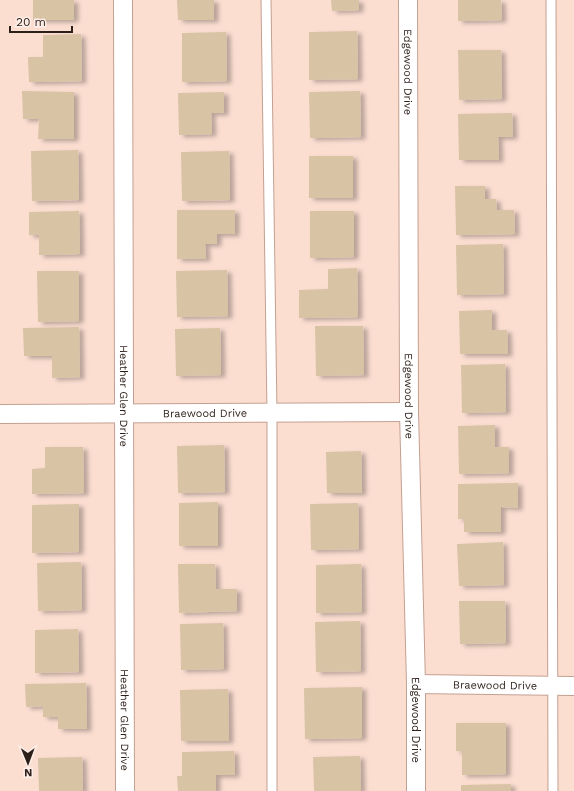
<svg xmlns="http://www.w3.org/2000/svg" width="574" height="791" font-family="'Work Sans',sans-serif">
  <defs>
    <filter id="shadow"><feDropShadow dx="4.5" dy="2.5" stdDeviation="2" flood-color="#0004"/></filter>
  </defs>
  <rect width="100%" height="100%" fill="#fcded1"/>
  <g fill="#d8c3a5" filter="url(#shadow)">
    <rect x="33" y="0" width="41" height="20"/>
    <path d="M177,0H214V20H178Z"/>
    <path d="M331,0H359V10L332,11Z"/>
    <path d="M458,0H501L502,20L458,21Z"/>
    <path d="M357,31L358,79L309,80V32Z"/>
    <path d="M226,32L227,81L182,82V33Z"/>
    <path d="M81,34L82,81L29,82L28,57H43V35Z"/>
    <path d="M458,50H501L502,99L459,100Z"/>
    <path d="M22,91L74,92V139H38L39,119H23Z"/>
    <path d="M360,91L361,137L310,138L309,92Z"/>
    <path d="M224,92V113H211L212,134L179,135L178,93Z"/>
    <path d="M512,113L513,137H498L499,160H459L458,114Z"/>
    <path d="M78,150L79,200L32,201L31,151Z"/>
    <path d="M229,151L230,200L182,201L181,152Z"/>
    <rect x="309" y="156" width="44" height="42"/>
    <path d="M455,186H485V199H496L497,210H514L515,234L456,235Z"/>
    <path d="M177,210H235V234H217V244H205L206,259H177Z"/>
    <path d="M79,211L80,254L39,255V235H29V212Z"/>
    <path d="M310,211H354V257L310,258Z"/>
    <path d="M503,244L504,294L457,295L456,245Z"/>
    <path d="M357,268L358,317L299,318V290L328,289V269Z"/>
    <path d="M227,270L228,316L177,317L176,271Z"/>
    <path d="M37,271H79V321L38,322Z"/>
    <path d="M492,310V330H507L508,354H460L459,311Z"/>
    <path d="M315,326H363L364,375L316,376Z"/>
    <path d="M79,327L80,377L52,378V356H24L23,328Z"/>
    <path d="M220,328L221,375L176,376L175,329Z"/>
    <path d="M505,364L506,412L462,413L461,365Z"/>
    <path d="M495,425V447H509V473L459,474L458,426Z"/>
    <path d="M224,445L225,492L178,493L177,446Z"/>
    <path d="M45,447H83L84,493L32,494V469L45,468Z"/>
    <path d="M361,451L362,493H327L326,452Z"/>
    <path d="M518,483V508L501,507V532H464V519H458V484Z"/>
    <path d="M218,502V546H179V503Z"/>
    <path d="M358,503L359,549L311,550L310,504Z"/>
    <path d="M79,504V552L32,553V505Z"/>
    <path d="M503,542L504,585L459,586L457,544Z"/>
    <path d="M81,562L82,610L38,611L37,563Z"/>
    <path d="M178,564H215L216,589H237V611L179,613Z"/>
    <path d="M361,564L362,612L316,613V565Z"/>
    <path d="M459,601H505L506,643L460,644Z"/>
    <path d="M360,621L361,671L316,672L315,622Z"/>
    <path d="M223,623L224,669L181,670L180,624Z"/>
    <path d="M78,629L79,672L35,673V630Z"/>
    <path d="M86,683L87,729H58V717H43V706L26,707L25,684Z"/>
    <path d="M362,687V738L305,739L304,688Z"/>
    <path d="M228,689L229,741H181L180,690Z"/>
    <path d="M456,723H506V774L462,775V751H456Z"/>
    <path d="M234,751L235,775H216V791H178L177,776H182V752Z"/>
    <path d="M360,756L361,791H314L313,757Z"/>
    <path d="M82,757L83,791H39L38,758Z"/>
    <path d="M511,784V791H461V785Z"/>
  </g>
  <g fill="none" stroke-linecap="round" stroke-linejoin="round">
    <defs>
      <g id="service">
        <path d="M266,0L272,413V791"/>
        <path d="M551,0L553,791"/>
      </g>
      <g id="minor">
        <path id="s1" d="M123,0L125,791"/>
        <path id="s2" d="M408,0L409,412L416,684V791"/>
        <path id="s3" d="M0,414L409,412"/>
        <path id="s4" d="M416,684L574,686"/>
      </g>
    </defs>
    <use href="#service" stroke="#c3a091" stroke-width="11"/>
    <use href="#minor" stroke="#c3a091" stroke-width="20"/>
    <use href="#service" stroke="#fff" stroke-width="9"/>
    <use href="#minor" stroke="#fff" stroke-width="18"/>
  </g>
  <g text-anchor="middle" stroke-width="4" stroke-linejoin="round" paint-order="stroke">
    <g font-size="11" fill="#2c1e19" stroke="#feeee8">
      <text dy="4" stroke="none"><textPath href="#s2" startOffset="72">Edgewood Drive</textPath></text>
      <text dy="4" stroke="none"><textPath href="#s1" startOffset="396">Heather Glen Drive</textPath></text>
      <text dy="4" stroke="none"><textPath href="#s2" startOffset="396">Edgewood Drive</textPath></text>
      <text dy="4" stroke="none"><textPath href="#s3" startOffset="205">Braewood Drive</textPath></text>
      <text dy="4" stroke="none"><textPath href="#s4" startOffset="79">Braewood Drive</textPath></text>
      <text dy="4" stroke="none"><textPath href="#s1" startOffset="720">Heather Glen Drive</textPath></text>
      <text dy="4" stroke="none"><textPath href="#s2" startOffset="720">Edgewood Drive</textPath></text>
    </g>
  </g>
  <g transform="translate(28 763) rotate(179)" stroke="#feeee8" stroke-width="3" paint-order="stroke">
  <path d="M0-3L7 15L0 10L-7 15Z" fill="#2c1e19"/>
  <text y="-6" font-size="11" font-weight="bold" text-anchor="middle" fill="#2c1e19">N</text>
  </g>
  <path d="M10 26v6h62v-6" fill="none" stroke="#2c1e19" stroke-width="2"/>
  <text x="16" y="26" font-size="12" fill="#2c1e19" stroke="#feeee8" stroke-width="3" paint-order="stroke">20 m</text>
</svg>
